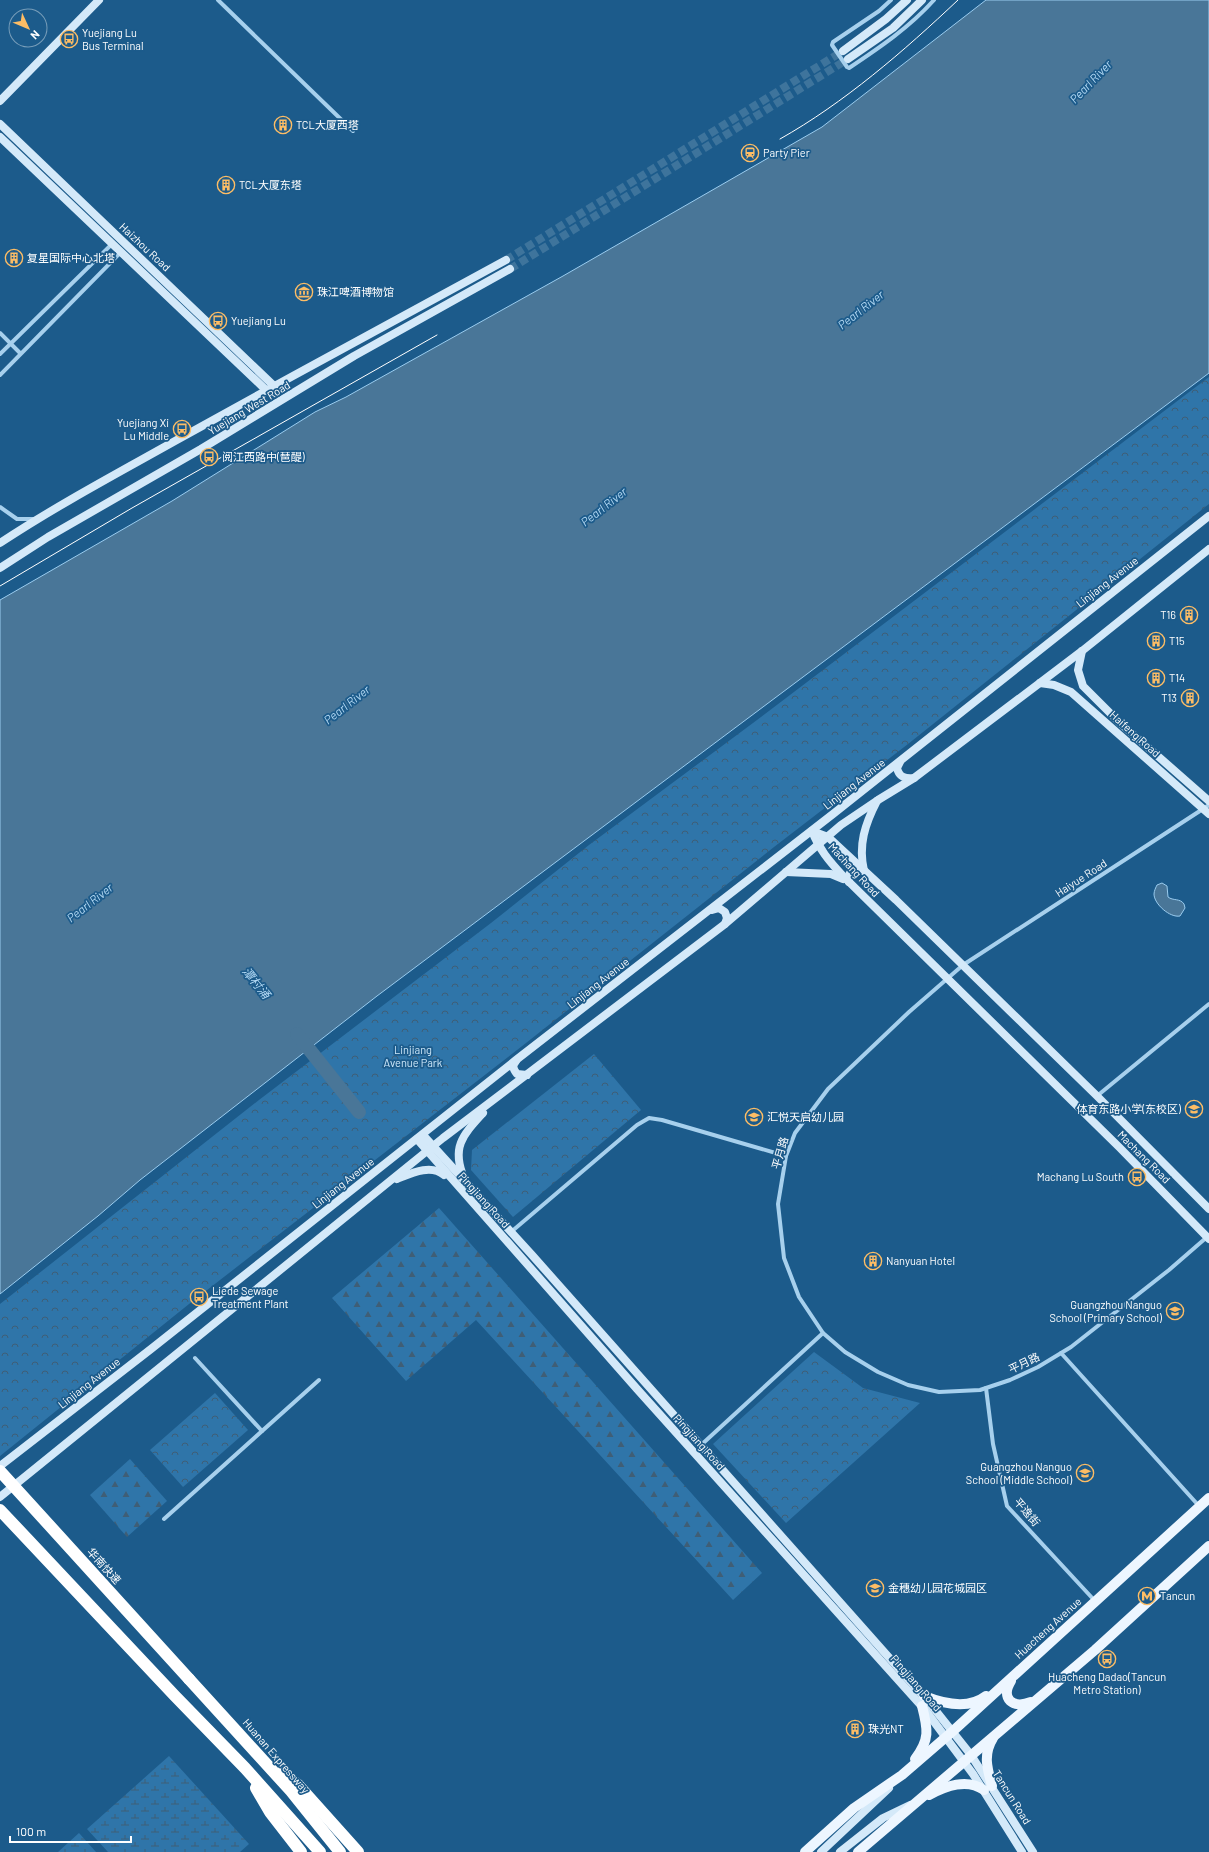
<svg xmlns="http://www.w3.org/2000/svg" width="1209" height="1852" font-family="Barlow,'Noto Sans SC',sans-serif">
  <defs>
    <pattern id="forest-firs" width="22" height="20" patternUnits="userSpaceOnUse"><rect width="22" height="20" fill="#2f75a9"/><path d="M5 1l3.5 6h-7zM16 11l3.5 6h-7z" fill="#3f5e76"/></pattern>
    <pattern id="wetland-marsh" width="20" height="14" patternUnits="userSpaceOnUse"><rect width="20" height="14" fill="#2f75a9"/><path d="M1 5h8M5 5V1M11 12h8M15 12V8" fill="none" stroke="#3f5e76"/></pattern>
    <pattern id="park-crowns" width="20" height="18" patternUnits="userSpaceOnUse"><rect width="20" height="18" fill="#2f75a9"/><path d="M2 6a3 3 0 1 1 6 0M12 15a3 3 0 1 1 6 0" fill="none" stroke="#3f5e76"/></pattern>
  </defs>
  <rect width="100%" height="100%" fill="#1c5b8b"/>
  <g fill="url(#forest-firs)">
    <path d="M439,1208L762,1573L733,1600L476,1320L406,1381L332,1298Z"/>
    <path d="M130,1459L167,1501L127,1537L90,1495Z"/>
  </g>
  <g fill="url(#wetland-marsh)">
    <path d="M169,1756L249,1844L240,1852H108L87,1829Z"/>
    <path d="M79,1833L96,1852H58Z"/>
  </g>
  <g fill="url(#park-crowns)">
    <path d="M1209,377V504L908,744L774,847L526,1043L189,1304L0,1456V1304L259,1100L491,923L589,845L753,723Z"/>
    <path d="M594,1054L641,1110L513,1217L471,1170L472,1150Z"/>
    <path d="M814,1352L863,1388L920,1403L786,1523L713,1444Z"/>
    <path d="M215,1393L248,1430L183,1487L150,1450Z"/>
  </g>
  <g fill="#497698" stroke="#9accef">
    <path d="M986,0H1209V373L377,996L140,1180L98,1216L0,1294V600L172,501L315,412L346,397L563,276L822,127Z"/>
    <path d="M1162,883L1167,886L1168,897C1173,901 1180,898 1184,904L1185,908L1180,916C1170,918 1154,904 1154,894C1154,891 1156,887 1157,885Z"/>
  </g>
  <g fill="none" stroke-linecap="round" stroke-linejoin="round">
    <path stroke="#497698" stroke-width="14" d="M297,1034L359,1112"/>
    <g stroke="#3e749c" stroke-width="8" stroke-dasharray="8 4" stroke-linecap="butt">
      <path d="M506,260L843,51"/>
      <path d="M510,269L848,59"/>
    </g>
    <g stroke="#a7d0ed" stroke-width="4">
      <path d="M218,0L353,131"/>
      <path d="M891,0L879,11L833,42L832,45L847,67L849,68C879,48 910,27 934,0"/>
      <path d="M0,333L20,353"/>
      <path d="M0,354L113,243"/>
      <path d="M0,375L122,251"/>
      <path d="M0,507L17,519H35"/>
      <path d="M1097,1096L1209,1004"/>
      <path d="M511,1232L637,1125L649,1118L662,1120L786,1156"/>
      <path d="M1207,1237L1169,1270L1071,1347L1038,1367L1010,1380L980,1390L939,1392L908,1385L878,1372L845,1352L823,1333L799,1297L784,1258L778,1204L786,1156L795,1133L828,1089L909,1012L963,965L1209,805"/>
      <path d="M1061,1353L1199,1506"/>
      <path d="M195,1358L262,1431"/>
      <path d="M986,1388L993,1444L1007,1506L1095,1601"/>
      <path d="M700,1446L823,1333"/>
      <path d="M164,1519L319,1380"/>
    </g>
    <g stroke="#d4e9f9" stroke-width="8">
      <path d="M843,51L886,19L907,0"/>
      <path d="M848,59L893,28L922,0"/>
      <path d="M0,101L99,0"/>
      <path d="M0,124L274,386"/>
      <path d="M0,137L266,390"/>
      <path d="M0,543C56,506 116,474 175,441C285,380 395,320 506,260"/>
      <path d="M0,568L48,537L201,449L354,356L510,269"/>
      <path d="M1082,651L1078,670L1083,686L1119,722L1209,801"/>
      <path d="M1040,683L1054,685L1071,692L1209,814"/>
      <path d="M900,762L897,768C899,777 905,779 914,778"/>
      <path d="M812,831C819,849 829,861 843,876L1119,1147L1209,1239"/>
      <path d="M812,831L828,837L896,900L1097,1096L1209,1209"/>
      <path d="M864,871C858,845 865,824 877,801"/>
      <path d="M786,872L831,874L843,879"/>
      <path d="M849,882V875L851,871H864"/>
      <path d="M712,910L719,908L725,912L727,918L725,924"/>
      <path d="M516,1061C512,1066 513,1069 517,1074L527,1075"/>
      <path d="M423,1135L532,1255L932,1706L971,1755L1033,1852"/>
      <path d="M417,1139L637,1389L926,1711L973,1774L1022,1852"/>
      <path d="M464,1178C451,1147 463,1135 483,1113"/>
      <path d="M397,1179C412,1173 431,1164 444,1175"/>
      <path d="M0,1466L151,1349L516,1060L833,814L1209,516"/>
      <path d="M0,1497L443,1138L725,924L841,825L878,800L914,778L1082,651L1209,549"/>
      <path d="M821,1852L889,1788"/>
      <path d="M840,1852L883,1818L910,1805"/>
    </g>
    <g stroke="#edf6ff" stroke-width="10">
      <path d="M1011,1681C1000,1699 1013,1709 1031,1702"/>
      <path d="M924,1696C944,1704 968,1710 986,1696"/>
      <path d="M915,1759C930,1740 928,1729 922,1706"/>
      <path d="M992,1786C987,1768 983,1754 993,1738"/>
      <path d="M929,1795C946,1786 967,1778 984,1790"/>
      <path d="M805,1852L854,1808L902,1775L953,1731L1209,1498"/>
      <path d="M858,1852L1095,1650L1209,1546"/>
    </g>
    <g stroke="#fff" stroke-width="12">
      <path d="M0,1510L175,1696L245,1768L320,1852"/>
      <path d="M189,1679L291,1791L340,1852"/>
      <path d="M282,1772L298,1785L358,1852"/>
      <path d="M256,1788L270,1812L301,1852"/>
    </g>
    <g stroke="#fff" stroke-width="1">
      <path d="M780,139C844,103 904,51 958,0"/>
      <path d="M0,586L132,508L437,335"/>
    </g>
    <path stroke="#fff" stroke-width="12" d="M0,1471L189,1679"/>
  </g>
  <defs>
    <symbol id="bus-ring" viewBox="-11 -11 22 22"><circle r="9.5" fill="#1c5b8b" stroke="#fdbd65" stroke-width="1.5"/><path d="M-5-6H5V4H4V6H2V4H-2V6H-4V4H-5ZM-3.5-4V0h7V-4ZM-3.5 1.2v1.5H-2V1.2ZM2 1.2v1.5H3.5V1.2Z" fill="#fdbd65"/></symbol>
    <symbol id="building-ring" viewBox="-11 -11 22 22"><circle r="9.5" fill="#1c5b8b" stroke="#fdbd65" stroke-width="1.5"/><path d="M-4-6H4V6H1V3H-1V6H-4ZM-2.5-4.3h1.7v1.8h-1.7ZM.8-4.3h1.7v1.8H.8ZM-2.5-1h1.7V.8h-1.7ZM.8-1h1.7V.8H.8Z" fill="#fdbd65"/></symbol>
    <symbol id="station-ring" viewBox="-11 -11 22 22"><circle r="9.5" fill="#1c5b8b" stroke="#fdbd65" stroke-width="1.5"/><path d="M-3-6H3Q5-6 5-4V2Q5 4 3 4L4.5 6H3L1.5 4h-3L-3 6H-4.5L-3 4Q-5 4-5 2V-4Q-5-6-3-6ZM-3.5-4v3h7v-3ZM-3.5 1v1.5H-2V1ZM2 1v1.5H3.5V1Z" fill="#fdbd65"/></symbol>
    <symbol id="museum-ring" viewBox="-11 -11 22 22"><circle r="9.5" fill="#1c5b8b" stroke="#fdbd65" stroke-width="1.5"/><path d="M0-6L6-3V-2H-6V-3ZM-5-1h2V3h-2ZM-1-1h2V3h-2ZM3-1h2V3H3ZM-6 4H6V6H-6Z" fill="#fdbd65"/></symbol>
    <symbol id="school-ring" viewBox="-11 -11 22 22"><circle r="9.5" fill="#1c5b8b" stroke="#fdbd65" stroke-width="1.5"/><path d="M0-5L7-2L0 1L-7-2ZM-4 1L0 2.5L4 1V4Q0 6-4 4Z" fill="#fdbd65"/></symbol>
    <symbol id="metro-ring" viewBox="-11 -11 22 22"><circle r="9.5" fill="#1c5b8b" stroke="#fdbd65" stroke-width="1.5"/><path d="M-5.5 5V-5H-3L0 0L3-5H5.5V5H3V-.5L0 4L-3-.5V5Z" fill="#fdbd65"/></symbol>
  </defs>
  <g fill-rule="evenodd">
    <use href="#bus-ring" x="59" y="29" width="20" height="20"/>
    <use href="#building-ring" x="273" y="115" width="20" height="20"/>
    <use href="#station-ring" x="740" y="143" width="20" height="20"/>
    <use href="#building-ring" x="216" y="175" width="20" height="20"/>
    <use href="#building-ring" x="4" y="248" width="20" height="20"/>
    <use href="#museum-ring" x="294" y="282" width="20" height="20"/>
    <use href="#bus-ring" x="208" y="311" width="20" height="20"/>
    <use href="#bus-ring" x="172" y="419" width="20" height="20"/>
    <use href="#bus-ring" x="199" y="447" width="20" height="20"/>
    <use href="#building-ring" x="1179" y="605" width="20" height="20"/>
    <use href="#building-ring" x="1146" y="631" width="20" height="20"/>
    <use href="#building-ring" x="1146" y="668" width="20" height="20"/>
    <use href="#building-ring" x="1180" y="688" width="20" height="20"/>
    <use href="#school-ring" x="1184" y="1099" width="20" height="20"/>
    <use href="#school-ring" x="744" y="1107" width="20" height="20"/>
    <use href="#bus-ring" x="1127" y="1167" width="20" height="20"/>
    <use href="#building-ring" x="863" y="1251" width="20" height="20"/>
    <use href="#bus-ring" x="189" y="1287" width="20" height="20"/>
    <use href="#school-ring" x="1165" y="1301" width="20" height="20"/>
    <use href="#school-ring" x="1075" y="1463" width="20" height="20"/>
    <use href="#school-ring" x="865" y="1578" width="20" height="20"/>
    <use href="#metro-ring" x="1137" y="1586" width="20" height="20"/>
    <use href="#bus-ring" x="1097" y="1649" width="20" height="20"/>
    <use href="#building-ring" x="845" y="1719" width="20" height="20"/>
  </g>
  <g text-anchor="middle" stroke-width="3.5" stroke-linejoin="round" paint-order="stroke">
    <g font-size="11" fill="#fff" stroke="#1c5b8b" text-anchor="start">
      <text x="82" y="37">Yuejiang Lu<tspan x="82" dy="13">Bus Terminal</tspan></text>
      <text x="296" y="129">TCL大厦西塔</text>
      <text x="763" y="157">Party Pier</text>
      <text x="239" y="189">TCL大厦东塔</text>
      <text x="27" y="262">复星国际中心北塔</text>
      <text x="317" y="296">珠江啤酒博物馆</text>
      <text x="231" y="325">Yuejiang Lu</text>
      <text x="169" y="427" text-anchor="end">Yuejiang Xi<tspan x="169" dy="13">Lu Middle</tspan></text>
      <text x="222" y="461">阅江西路中(琶醍)</text>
      <text x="1176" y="619" text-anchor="end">T16</text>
      <text x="1169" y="645">T15</text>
      <text x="1169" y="682">T14</text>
      <text x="1177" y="702" text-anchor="end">T13</text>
      <text x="1181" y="1113" text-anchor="end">体育东路小学(东校区)</text>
      <text x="767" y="1121">汇悦天启幼儿园</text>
      <text x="1124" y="1181" text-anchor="end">Machang Lu South</text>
      <text x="886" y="1265">Nanyuan Hotel</text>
      <text x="212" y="1295">Liede Sewage<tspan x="212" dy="13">Treatment Plant</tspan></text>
      <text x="1162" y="1309" text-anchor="end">Guangzhou Nanguo<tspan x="1162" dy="13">School (Primary School)</tspan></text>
      <text x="1072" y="1471" text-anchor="end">Guangzhou Nanguo<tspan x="1072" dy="13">School (Middle School)</tspan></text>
      <text x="888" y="1592">金穗幼儿园花城园区</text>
      <text x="1160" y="1600">Tancun</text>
      <text x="1107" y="1681" text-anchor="middle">Huacheng Dadao(Tancun<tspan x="1107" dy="13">Metro Station)</tspan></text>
      <text x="868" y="1733">珠光NT</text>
    </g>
    <g font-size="11" fill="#fff" stroke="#1c5b8b">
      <text transform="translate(145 247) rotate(43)" y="4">Haizhou Road</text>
      <text transform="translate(249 408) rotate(-31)" y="4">Yuejiang West Road</text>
      <text transform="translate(1107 582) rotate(-38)" y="4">Linjiang Avenue</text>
      <text transform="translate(1135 734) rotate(42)" y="4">Haifeng Road</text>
      <text transform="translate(854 784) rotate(-38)" y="4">Linjiang Avenue</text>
      <text transform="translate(854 870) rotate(47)" y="4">Machang Road</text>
      <text transform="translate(1081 878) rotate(-33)" y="4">Haiyue Road</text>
      <text transform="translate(598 983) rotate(-38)" y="4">Linjiang Avenue</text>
      <text transform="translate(780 1153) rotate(-74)" y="4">平月路</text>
      <text transform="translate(1144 1157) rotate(45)" y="4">Machang Road</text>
      <text transform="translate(343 1183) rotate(-38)" y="4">Linjiang Avenue</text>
      <text transform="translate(484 1200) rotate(48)" y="4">Pingjiang Road</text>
      <text transform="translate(1024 1363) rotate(-26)" y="4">平月路</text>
      <text transform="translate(89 1383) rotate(-38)" y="4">Linjiang Avenue</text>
      <text transform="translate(699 1442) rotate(48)" y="4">Pingjiang Road</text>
      <text transform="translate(1027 1512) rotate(50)" y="4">平逸街</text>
      <text transform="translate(104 1566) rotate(48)" y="4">华南快速</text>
      <text transform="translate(1048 1628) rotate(-42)" y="4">Huacheng Avenue</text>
      <text transform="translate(916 1683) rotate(49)" y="4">Pingjiang Road</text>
      <text transform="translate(276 1756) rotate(49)" y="4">Huanan Expressway</text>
      <text transform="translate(1012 1797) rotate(58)" y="4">Tancun Road</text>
    </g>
    <g font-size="11" fill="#cde7f9" stroke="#1c5b8b">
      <text x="413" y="1054">Linjiang<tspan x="413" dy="13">Avenue Park</tspan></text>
    </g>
    <g font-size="12" font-style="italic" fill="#b3d9f4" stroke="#1c5b8b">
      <text transform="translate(1091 82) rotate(-46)" y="4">Pearl River</text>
      <text transform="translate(861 310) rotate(-38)" y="4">Pearl River</text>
      <text transform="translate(604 507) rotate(-38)" y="4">Pearl River</text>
      <text transform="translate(347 705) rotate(-38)" y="4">Pearl River</text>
      <text transform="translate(90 903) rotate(-38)" y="4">Pearl River</text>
      <text transform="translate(256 983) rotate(51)" y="4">潭村涌</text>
    </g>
  </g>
  <g transform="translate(28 28) rotate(134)"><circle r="19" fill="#1c5b8b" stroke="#779db9"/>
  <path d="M0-3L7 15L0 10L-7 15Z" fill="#fdbd65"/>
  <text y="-6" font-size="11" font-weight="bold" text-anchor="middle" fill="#ffffff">N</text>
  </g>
  <path d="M10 1836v6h121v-6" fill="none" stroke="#ffffff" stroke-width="2"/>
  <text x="16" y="1836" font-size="12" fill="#ffffff" stroke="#1c5b8b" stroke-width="3" paint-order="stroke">100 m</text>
</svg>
